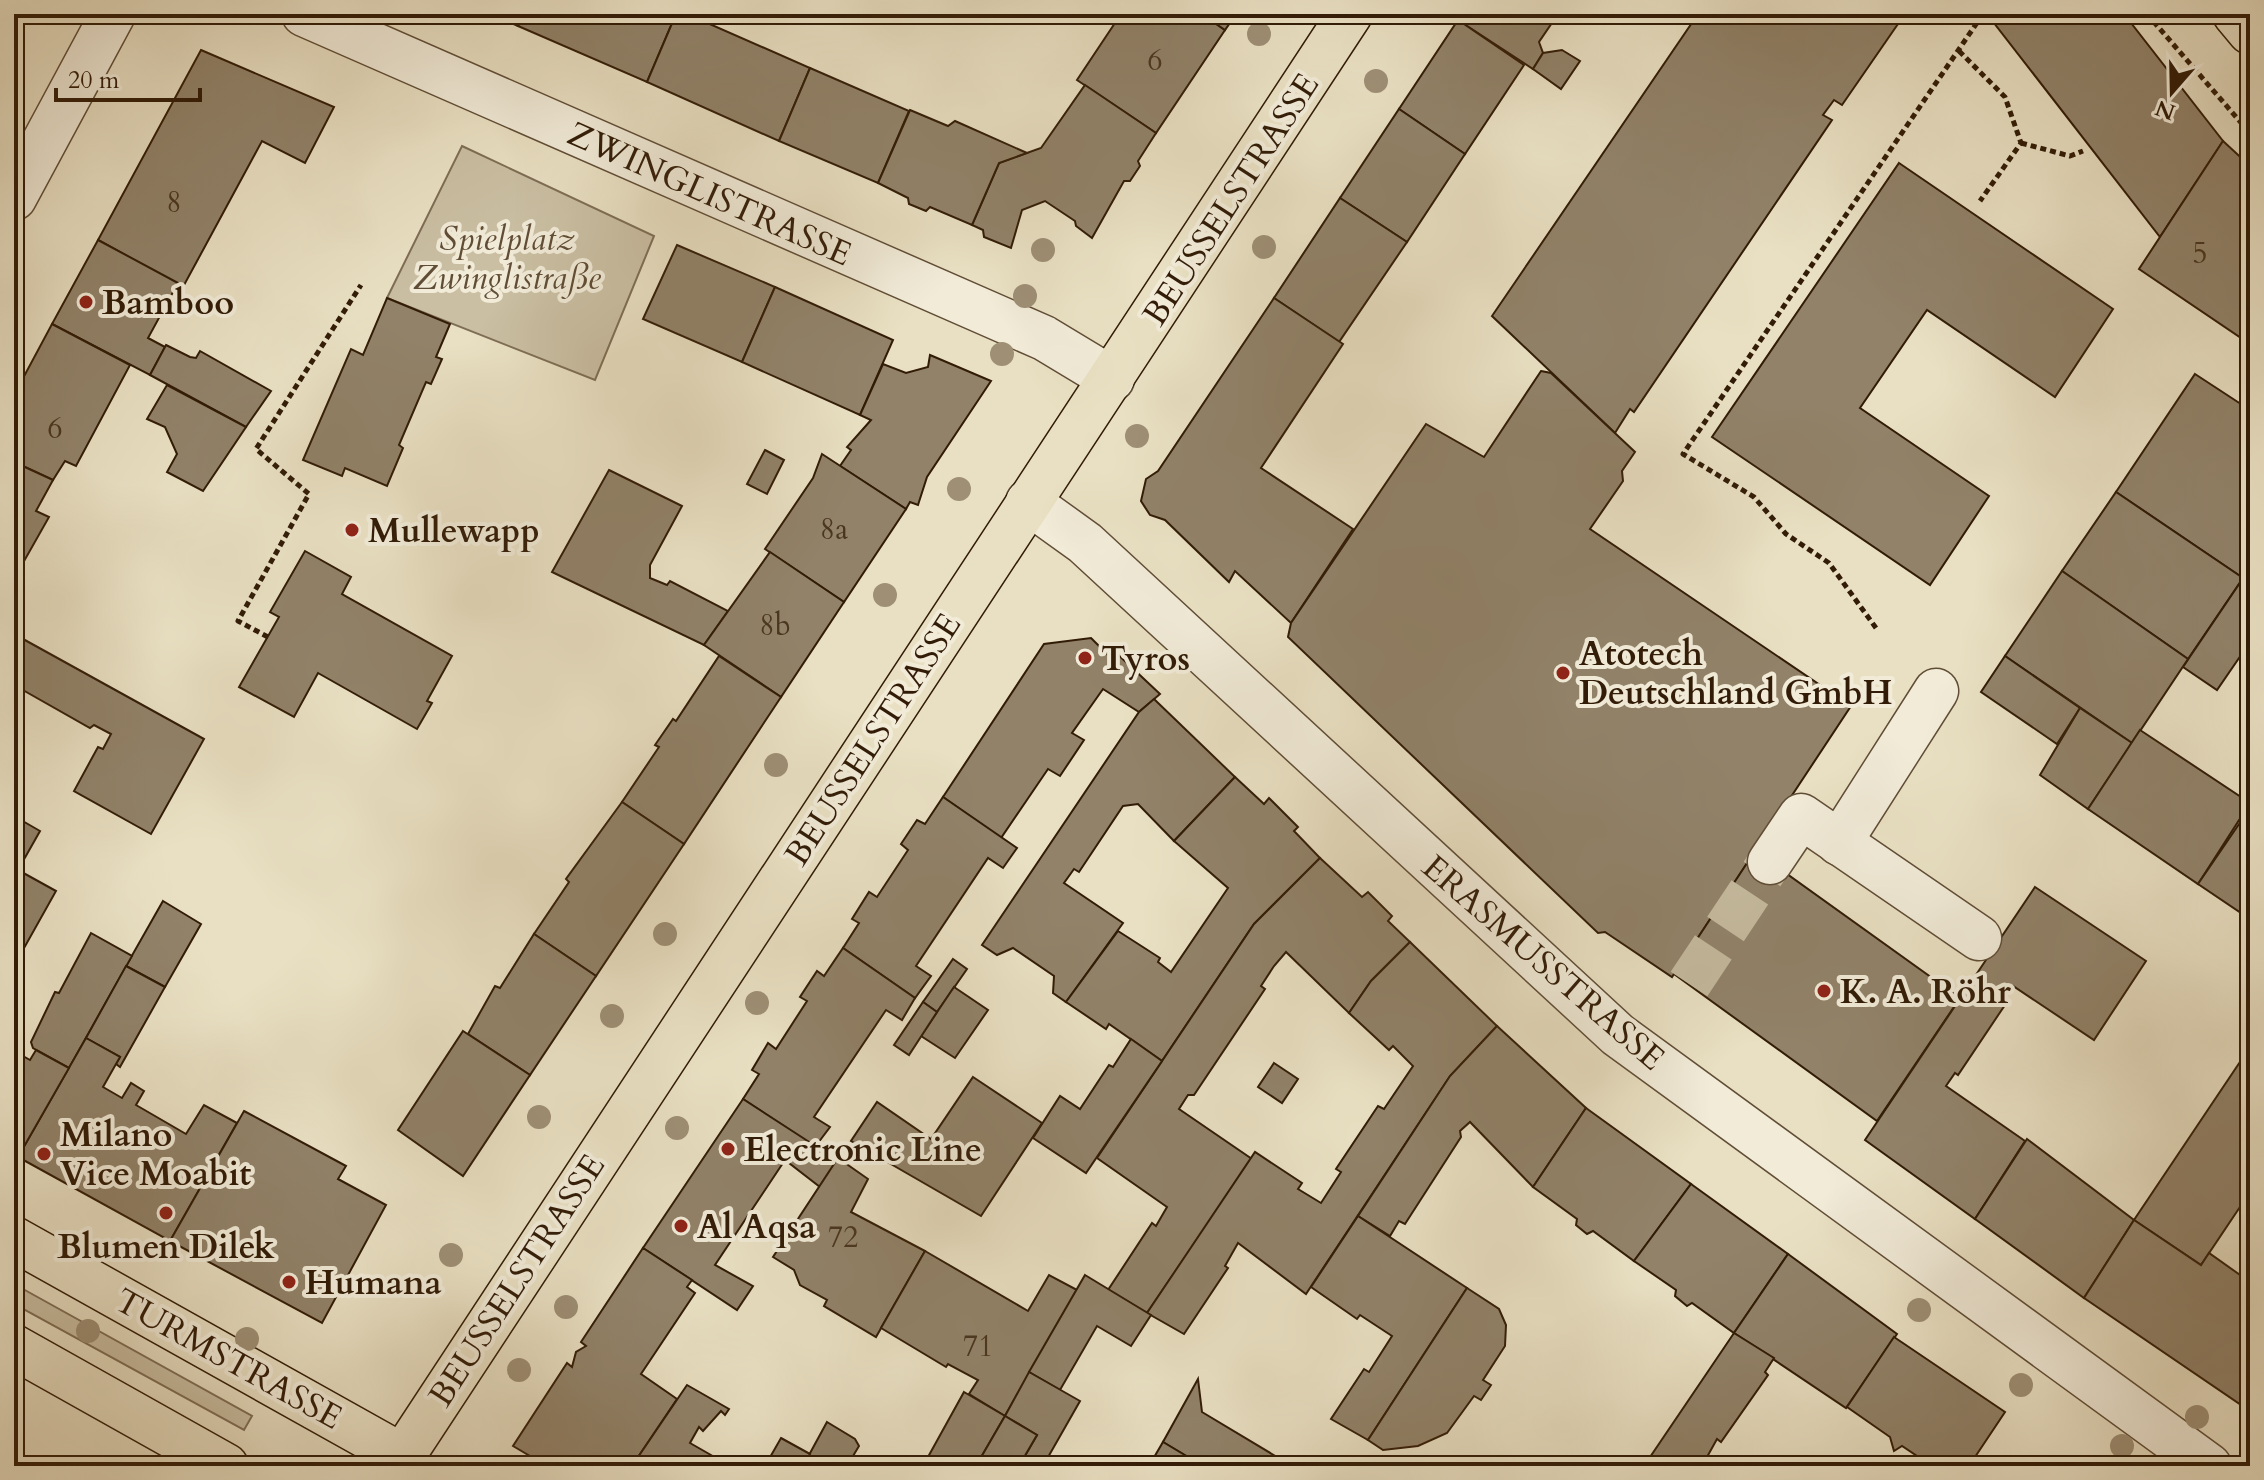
<svg xmlns="http://www.w3.org/2000/svg" width="2264" height="1480" font-family="Cardo,serif">
  <rect width="100%" height="100%" fill="#e9e0c3"/>
  <filter id="stains"><feTurbulence type="fractalNoise" baseFrequency=".0025" numOctaves="4"/><feColorMatrix values="0 0 0 0 .2 0 0 0 0 .09 0 0 0 0 .02 0 0 0 .5 -.17"/></filter>
  <radialGradient id="worn" r=".72"><stop offset=".6" stop-color="#630" stop-opacity="0"/><stop offset="1" stop-color="#630" stop-opacity=".3"/></radialGradient>
  <g fill="#cabfa3" stroke="#7e6e55" stroke-width="2">
    <path d="M462,146L654,236L595,380L387,298Z"/>
    <path d="M14,1284L252,1416L244,1430L14,1304Z"/>
  </g>
  <g fill="#918269" stroke="#321c07" stroke-width="2">
    <path d="M490,14H526L518,26Z"/>
    <path d="M526,14H676L647,82L518,26Z"/>
    <path d="M676,14H687L810,68L779,141L647,82Z"/>
    <path d="M1121,14H1202L1225,30L1156,133L1077,80Z"/>
    <path d="M1202,14H1236L1225,30Z"/>
    <path d="M1462,14H1558L1539,42L1543,53L1533,69L1458,20Z"/>
    <path d="M1698,14H1890L1900,21L1842,105L1834,100L1823,115L1832,120L1634,412L1630,409L1615,433L1492,316Z"/>
    <path d="M1987,14H2124L2223,141L2160,237Z"/>
    <path d="M1458,20L1524,65L1465,154L1399,109Z"/>
    <path d="M201,50L334,107L305,163L262,141L183,287L98,240Z"/>
    <path d="M1562,50L1580,61L1561,89L1533,69L1543,53Z"/>
    <path d="M810,68L909,111L878,183L779,141Z"/>
    <path d="M1085,85L1156,133L1138,161L1140,166L1130,181H1124L1092,238L1076,226L1075,221L1045,201L1022,210L1011,248L984,237L983,230L972,225L999,163L1041,148Z"/>
    <path d="M1399,109L1465,154L1407,242L1340,198Z"/>
    <path d="M910,110L948,126L955,121L1027,153L999,163L972,225L930,207L926,211L909,204L908,198L878,183Z"/>
    <path d="M2223,141L2250,166V344L2139,269Z"/>
    <path d="M1899,163L2113,309L2055,397L1927,310L1860,408L1989,496L1930,585L1712,437Z"/>
    <path d="M1340,198L1407,242L1339,342L1274,298Z"/>
    <path d="M98,240L178,283L148,338L165,347L150,375L52,324Z"/>
    <path d="M677,245L775,287L742,362L643,319Z"/>
    <path d="M775,287L893,340L860,415L742,362Z"/>
    <path d="M387,298L450,324L436,357L442,359L431,384L426,382L399,445L403,448L387,486L345,468L342,476L303,460L351,349L363,355Z"/>
    <path d="M1274,298L1343,344L1261,468L1353,529L1291,623L1235,571L1229,582L1165,520L1150,515L1141,501L1146,479L1158,471Z"/>
    <path d="M52,324L130,365L76,466L65,461L53,480L14,462V395Z"/>
    <path d="M166,345L190,357L196,358L200,351L271,391L246,427L150,375Z"/>
    <path d="M930,355L991,381L927,477L918,505L910,502L906,509L840,466L851,450L847,447L871,420L860,415L883,364L906,373L928,367Z"/>
    <path d="M1541,371L1551,373L1635,452L1622,471L1623,481L1590,529L1851,706L1672,977L1605,932L1598,933L1288,637L1291,623L1426,424L1484,457Z"/>
    <path d="M2195,374L2250,410V568L2243,578L2116,492Z"/>
    <path d="M167,385L246,427L203,491L167,472L177,454L165,427L147,419Z"/>
    <path d="M765,450L784,460L767,494L747,484Z"/>
    <path d="M822,454L906,509L844,602L765,549L813,478Z"/>
    <path d="M14,462L53,480L36,511L49,517L23,563L14,558Z"/>
    <path d="M609,470L682,506L650,565V578L667,585L670,581L728,611L704,645L552,572Z"/>
    <path d="M2116,492L2243,578L2188,659L2062,571Z"/>
    <path d="M305,551L351,577L342,594L452,656L427,701L432,703L417,729L318,673L294,717L239,687L279,617L270,612Z"/>
    <path d="M770,552L844,602L781,697L704,645Z"/>
    <path d="M2250,568V642L2217,690L2183,667Z"/>
    <path d="M2062,571L2188,659L2132,743L2005,656Z"/>
    <path d="M14,634L204,739L151,834L74,791L98,747L103,749L111,734L94,725L90,728L14,685Z"/>
    <path d="M1091,638L1107,654L1112,649L1160,694L1139,712L1103,689L1072,733L1084,740L1060,776L1048,769L1001,838L943,797L1044,644Z"/>
    <path d="M719,656L781,697L684,844L622,802L659,747L655,745L673,719L676,721Z"/>
    <path d="M2005,656L2080,708L2057,744L1981,692Z"/>
    <path d="M1154,699L1235,777L1174,841L1138,804L1123,806L1079,872L1074,869L1064,883L1123,923L1066,1002L1053,993L1054,976L1013,948L997,955L982,945L1139,712Z"/>
    <path d="M2080,708L2132,743L2088,809L2040,775Z"/>
    <path d="M2140,730L2250,803L2198,884L2088,809Z"/>
    <path d="M1235,777L1264,804L1269,798L1298,827L1294,831L1320,858L1254,924L1162,1061L1109,1024L1106,1029L1066,1002L1118,931L1160,958L1158,962L1171,972L1228,888L1174,841Z"/>
    <path d="M943,797L1017,848L1003,868L988,858L916,966L931,976L915,998L843,948L859,923L852,919L869,892L877,897L908,850L901,844L917,820L925,824Z"/>
    <path d="M622,802L684,844L596,976L534,934L569,882L566,879Z"/>
    <path d="M2250,808V919L2198,884Z"/>
    <path d="M14,816L40,831L18,870L14,868Z"/>
    <path d="M1755,851L1960,998L1877,1121L1674,974Z"/>
    <path d="M1320,858L1362,897L1368,892L1392,916L1388,921L1410,942L1371,981L1349,1013L1286,952L1274,966L1261,986L1265,989L1194,1095H1188L1179,1109L1252,1159L1147,1313L1108,1290L1152,1223L1156,1226L1167,1207L1097,1158L1254,924Z"/>
    <path d="M18,870L56,891L14,966V878Z"/>
    <path d="M2035,887L2146,961L2094,1040L2013,986L2004,1000L2007,1002L1958,1075L1955,1073L1946,1086L2025,1141L1975,1219L1865,1140Z"/>
    <path d="M163,901L201,924L165,987L126,966Z"/>
    <path d="M91,933L132,956L69,1068L33,1048L31,1042L55,992L59,993Z"/>
    <path d="M534,934L596,976L530,1075L468,1034L495,986L500,988Z"/>
    <path d="M1410,942L1497,1026L1450,1076L1306,1294L1238,1243L1225,1266L1228,1268L1184,1334L1147,1313L1255,1152L1302,1183L1298,1189L1321,1203L1341,1172L1336,1169L1378,1106L1384,1109L1413,1066L1393,1046L1389,1050L1349,1013L1371,981Z"/>
    <path d="M843,948L915,998L902,1020L886,1010L814,1117L830,1127L815,1147L743,1099L759,1074L752,1070L768,1043L776,1049L807,1001L800,997L817,971L824,976Z"/>
    <path d="M953,959L967,969L937,1012L923,1002Z"/>
    <path d="M126,966L165,987L120,1067L116,1064L120,1057L86,1038Z"/>
    <path d="M954,987L988,1010L955,1058L921,1036Z"/>
    <path d="M923,1002L937,1012L909,1055L894,1045Z"/>
    <path d="M1497,1026L1586,1108L1533,1187L1470,1122L1460,1131L1461,1137L1405,1224L1399,1221L1390,1236L1358,1216L1450,1076Z"/>
    <path d="M463,1031L530,1075L463,1176L398,1130Z"/>
    <path d="M86,1038L120,1057L103,1087L122,1098L131,1083L144,1091L136,1105L186,1134L204,1105L237,1123L170,1241L18,1157Z"/>
    <path d="M1131,1039L1162,1061L1086,1173L1033,1138L1060,1096L1080,1109L1109,1065L1113,1067Z"/>
    <path d="M2250,1047V1192L2201,1265L2134,1220Z"/>
    <path d="M36,1050L69,1068L18,1157L14,1155V1051L30,1060Z"/>
    <path d="M1274,1063L1298,1079L1282,1103L1258,1087Z"/>
    <path d="M973,1077L1042,1123L981,1216L851,1141L877,1102L931,1139Z"/>
    <path d="M743,1099L837,1160L820,1187L785,1160L715,1265L753,1286L737,1310L643,1248Z"/>
    <path d="M1586,1108L1691,1184L1634,1261L1593,1231L1587,1234L1576,1225L1577,1219L1533,1187Z"/>
    <path d="M244,1111L346,1166L338,1179L386,1205L322,1323L170,1241Z"/>
    <path d="M2027,1139L2134,1220L2084,1298L1975,1219Z"/>
    <path d="M838,1158L868,1179L851,1212L925,1251L876,1337L824,1306L827,1300L800,1285L794,1270L773,1257Z"/>
    <path d="M1691,1184L1788,1254L1734,1333L1692,1303L1687,1306L1675,1296L1676,1290L1634,1261Z"/>
    <path d="M1358,1216L1467,1288L1368,1440L1331,1419L1364,1369L1369,1372L1392,1336L1360,1315L1357,1319L1311,1287Z"/>
    <path d="M2134,1220L2201,1265L2209,1253L2250,1282V1411L2084,1298Z"/>
    <path d="M643,1248L692,1280L687,1287L695,1293L641,1374L677,1399L632,1466H547L513,1446L567,1363L572,1367L576,1352L586,1346L581,1342Z"/>
    <path d="M925,1251L1028,1311L1049,1275L1077,1290L1005,1416L969,1394L978,1380L948,1364L946,1367L881,1328Z"/>
    <path d="M1788,1254L1897,1334L1846,1408L1734,1333Z"/>
    <path d="M1085,1275L1151,1315L1131,1346L1097,1326L1060,1390L1029,1372Z"/>
    <path d="M1467,1288L1499,1309L1506,1325L1505,1346L1483,1380L1491,1385L1481,1400L1474,1396L1447,1433L1418,1446L1383,1450L1368,1440Z"/>
    <path d="M1734,1333L1774,1358L1765,1372L1768,1375L1721,1442L1717,1439L1702,1466H1644Z"/>
    <path d="M1894,1337L2005,1412L1969,1466H1932L1902,1446L1894,1451L1890,1437L1847,1407Z"/>
    <path d="M1029,1372L1080,1401L1043,1466H1019L1037,1435L1005,1416Z"/>
    <path d="M1198,1379L1202,1412L1292,1466H1189L1193,1460L1163,1442Z"/>
    <path d="M687,1385L729,1409L725,1415L721,1411L703,1431L699,1427L690,1443L730,1466H632Z"/>
    <path d="M964,1392L1005,1416L976,1466H923Z"/>
    <path d="M1005,1416L1037,1435L1019,1466H976Z"/>
    <path d="M827,1422L855,1439L859,1446L853,1456L845,1457L839,1466H803Z"/>
    <path d="M781,1438L810,1454L803,1466H765Z"/>
    <path d="M1163,1442L1193,1460L1189,1466H1149Z"/>
  </g>
  <g fill="none" stroke-linecap="round" stroke-linejoin="round">
    <path stroke="#c4b99d" stroke-width="44" stroke-dasharray="44 22" stroke-linecap="butt" d="M1689,984L1770,862"/>
    <defs>
      <g id="minor">
        <path d="M304,14L1044,338L1112,379"/>
        <path d="M14,198L113,14"/>
        <path d="M1028,502L1085,543L1618,1035L2209,1466"/>
        <path d="M1839,843L1936,691"/>
        <path d="M1770,862L1801,816L1979,938"/>
      </g>
      <g id="major">
        <path d="M2235,14L2250,32"/>
        <path d="M14,1239L402,1456"/>
        <path d="M14,1347L226,1466"/>
        <path d="M396,1466L1350,14"/>
      </g>
    </defs>
    <use href="#minor" stroke="#604d36" stroke-width="47"/>
    <use href="#major" stroke="#321c07" stroke-width="47"/>
    <g stroke="#321c07" stroke-width="5" stroke-dasharray="6 4" stroke-linecap="butt">
      <path d="M2147,14L2250,133"/>
      <path d="M1959,51L2005,97L2021,143L1980,201"/>
      <path d="M2021,143L2070,156L2083,151"/>
      <path d="M1876,628L1829,563L1786,534L1754,497L1683,454L1983,14"/>
      <path d="M268,637L238,621L309,494L256,449L361,285"/>
    </g>
    <use href="#minor" stroke="#f1ebd8" stroke-width="44"/>
    <use href="#major" stroke="#e9e0c3" stroke-width="44"/>
  </g>
  <g fill="#9e8f75">
    <circle cx="1259" cy="34" r="12"/>
    <circle cx="1376" cy="81" r="12"/>
    <circle cx="1264" cy="247" r="12"/>
    <circle cx="1043" cy="250" r="12"/>
    <circle cx="1025" cy="296" r="12"/>
    <circle cx="1002" cy="354" r="12"/>
    <circle cx="1137" cy="436" r="12"/>
    <circle cx="959" cy="489" r="12"/>
    <circle cx="885" cy="595" r="12"/>
    <circle cx="776" cy="765" r="12"/>
    <circle cx="665" cy="934" r="12"/>
    <circle cx="757" cy="1003" r="12"/>
    <circle cx="612" cy="1016" r="12"/>
    <circle cx="539" cy="1117" r="12"/>
    <circle cx="677" cy="1128" r="12"/>
    <circle cx="451" cy="1255" r="12"/>
    <circle cx="566" cy="1307" r="12"/>
    <circle cx="1919" cy="1310" r="12"/>
    <circle cx="88" cy="1331" r="12"/>
    <circle cx="247" cy="1339" r="12"/>
    <circle cx="519" cy="1370" r="12"/>
    <circle cx="2021" cy="1385" r="12"/>
    <circle cx="2197" cy="1417" r="12"/>
    <circle cx="2122" cy="1446" r="12"/>
  </g>
  <g fill="#8f2418" stroke="#f1ebd8" stroke-width="3">
    <circle cx="86" cy="302" r="8"/>
    <circle cx="352" cy="530" r="8"/>
    <circle cx="1085" cy="658" r="8"/>
    <circle cx="1563" cy="673" r="8"/>
    <circle cx="1824" cy="991" r="8"/>
    <circle cx="728" cy="1149" r="8"/>
    <circle cx="44" cy="1154" r="8"/>
    <circle cx="166" cy="1213" r="8"/>
    <circle cx="681" cy="1226" r="8"/>
    <circle cx="289" cy="1282" r="8"/>
  </g>
  <g text-anchor="middle" stroke-width="8" stroke-linejoin="round" paint-order="stroke">
    <g font-size="30" fill="#4a3620">
      <text x="1155" y="70">6</text>
      <text x="174" y="212">8</text>
      <text x="2200" y="263">5</text>
      <text x="55" y="438">6</text>
      <text x="834" y="539">8a</text>
      <text x="775" y="635">8b</text>
      <text x="843" y="1247">72</text>
      <text x="978" y="1356">71</text>
    </g>
    <g font-size="34" fill="#321c07" stroke="#f1ebd8">
      <text transform="translate(710 193) rotate(24)" y="12">ZWINGLISTRASSE</text>
      <text transform="translate(1230 199) rotate(-57)" y="12">BEUSSELSTRASSE</text>
      <text transform="translate(872 739) rotate(-57)" y="12">BEUSSELSTRASSE</text>
      <text transform="translate(1544 962) rotate(41)" y="12">ERASMUSSTRASSE</text>
      <text transform="translate(516 1280) rotate(-57)" y="12">BEUSSELSTRASSE</text>
      <text transform="translate(229 1358) rotate(29)" y="12">TURMSTRASSE</text>
    </g>
    <g font-size="34" font-style="italic" fill="#604d36" stroke="#f1ebd8">
      <text x="507" y="250">Spielplatz<tspan x="507" dy="39">Zwinglistraße</tspan></text>
    </g>
    <g font-size="34" font-weight="bold" fill="#321c07" stroke="#f1ebd8" text-anchor="start">
      <text x="102" y="314">Bamboo</text>
      <text x="368" y="542">Mullewapp</text>
      <text x="1579" y="665">Atotech<tspan x="1579" dy="39">Deutschland GmbH</tspan></text>
      <text x="1101" y="670">Tyros</text>
      <text x="1840" y="1003">K. A. Röhr</text>
      <text x="60" y="1146">Milano<tspan x="60" dy="39">Vice Moabit</tspan></text>
      <text x="744" y="1161">Electronic Line</text>
      <text x="697" y="1238">Al Aqsa</text>
      <text x="166" y="1258" text-anchor="middle">Blumen Dilek</text>
      <text x="305" y="1294">Humana</text>
    </g>
  </g>
  <rect width="2264" height="1480" fill="none" stroke="#e9e0c3" stroke-width="48"/>
  <rect x="16" y="16" width="2232" height="1448" fill="none" stroke="#321c07" stroke-width="4"/>
  <rect x="24" y="24" width="2216" height="1432" fill="none" stroke="#321c07" stroke-width="2"/>
  <g transform="translate(2172 92) rotate(200)" stroke="#f1ebd8" stroke-width="6" paint-order="stroke">
  <path d="M0-6L14 30L0 20L-14 30Z" fill="#321c07"/>
  <text y="-12" font-size="22" font-weight="bold" text-anchor="middle" fill="#321c07">N</text>
  </g>
  <path d="M56 88v12h144v-12" fill="none" stroke="#321c07" stroke-width="4"/>
  <text x="68" y="88" font-size="24" fill="#321c07" stroke="#f1ebd8" stroke-width="6" paint-order="stroke">20 m</text>
  <rect width="100%" height="100%" filter="url(#stains)"/>
  <rect width="100%" height="100%" fill="url(#worn)"/>
</svg>
